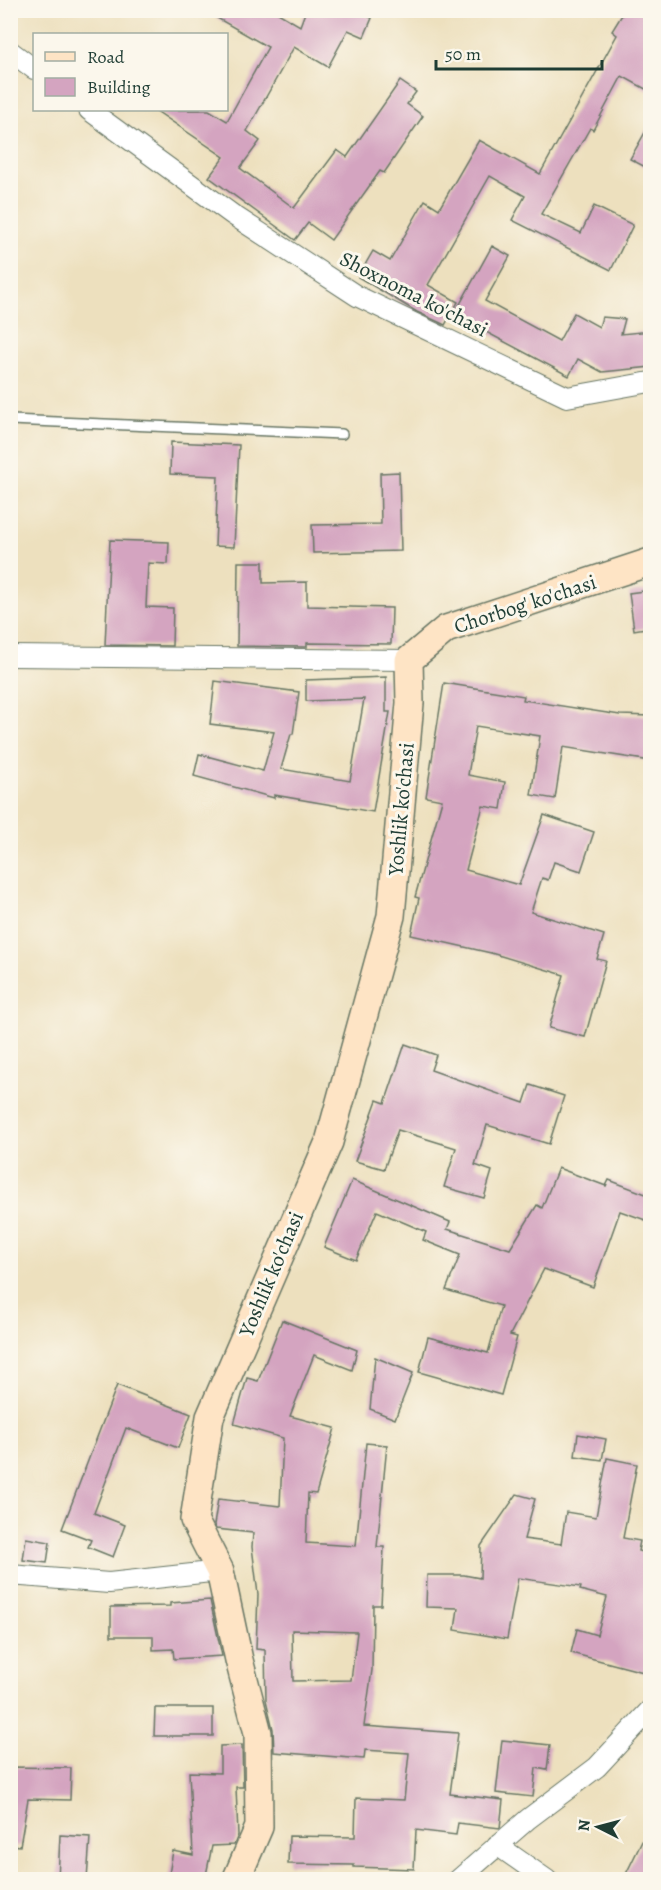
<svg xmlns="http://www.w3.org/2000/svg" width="661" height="1890" font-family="Alegreya,serif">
  <rect width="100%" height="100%" fill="#fbf7ec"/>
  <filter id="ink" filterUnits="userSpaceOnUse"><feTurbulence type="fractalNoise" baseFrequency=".0167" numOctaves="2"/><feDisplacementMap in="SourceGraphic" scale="12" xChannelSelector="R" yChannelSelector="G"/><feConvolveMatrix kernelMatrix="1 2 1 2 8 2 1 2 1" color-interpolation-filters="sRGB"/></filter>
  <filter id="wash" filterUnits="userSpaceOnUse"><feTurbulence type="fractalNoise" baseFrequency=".008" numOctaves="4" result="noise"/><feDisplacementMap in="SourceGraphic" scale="24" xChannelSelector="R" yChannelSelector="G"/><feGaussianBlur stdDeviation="1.35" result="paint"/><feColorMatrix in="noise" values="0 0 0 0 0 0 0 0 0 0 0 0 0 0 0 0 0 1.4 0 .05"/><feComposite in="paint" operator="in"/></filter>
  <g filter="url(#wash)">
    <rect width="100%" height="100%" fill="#ede0be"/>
    <g id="blocks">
      <g fill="#d4a4c0" fill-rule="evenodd">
        <path d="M203,10H273L300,26L306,10H355L372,18L364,37L348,30L328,67L294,47L247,131L260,141L240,168L294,208L337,150L347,157L400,81L416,92L407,104L423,116L384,173L380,171L331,240L308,223L295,240L209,177L224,157L155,110H209L227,121L268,47Z"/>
        <path d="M625,10H651V92L622,76L593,130L590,128L541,214L581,233L594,206L633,225L611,270L512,220L525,196L490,176L428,285L458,302L445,325L417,312L358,277L373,251L390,261L425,200L439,209L479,140L540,174L617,35L612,31Z"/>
        <path d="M651,122V170L630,159Z"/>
        <path d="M492,246L510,256L485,301L559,341L574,313L599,327L602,317L625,319L621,334L651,331V367L602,372L578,359L569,376L454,315Z"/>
        <path d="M171,442L239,445L234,547L215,546L218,476L170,474Z"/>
        <path d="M399,472L401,551L313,553L312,525L381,524L380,473Z"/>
        <path d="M110,540L169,542L168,564L148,563L146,607L173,608L172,646L105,645Z"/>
        <path d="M238,562H263V583L307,582V606L392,608L391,644L307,643V647L237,646Z"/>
        <path d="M651,590V627L634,630L629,593Z"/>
        <path d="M386,677V712H390L373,812L274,795V798L194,776L199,754L263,771L274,732L210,724L215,681L299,692L293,734H291L281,769L350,781L364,699L306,701V680Z"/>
        <path d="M444,683L524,696L523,700L620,715L651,716V761L563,747L555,799L531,795L540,736L476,726L468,775L505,782L501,809L483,806L466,870L519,885L544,815L594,832L581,871L554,862L548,880L542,878L531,912L604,935L597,959L606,961L585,1037L549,1028L564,975L491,953L411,935L419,898L415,897L442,800L426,797Z"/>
        <path d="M405,1044L436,1055L431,1070L524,1103L530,1085L564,1096L549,1144L487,1125L475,1165L492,1171L484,1198L444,1187L456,1148L398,1130L384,1169L355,1161L377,1100L385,1103Z"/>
        <path d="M558,1168L606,1186L609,1180L651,1196V1222L620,1211L593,1287L544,1269L510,1335L517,1337L501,1395L419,1372L428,1337L488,1353L501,1306L446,1290L460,1255L423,1240L426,1232L377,1211L356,1260L324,1247L352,1180L450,1222L447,1229L510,1249L537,1205L542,1208Z"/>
        <path d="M282,1320L357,1350L352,1370L314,1355L290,1416L335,1428L316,1494L308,1493L306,1543L356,1546L366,1443L387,1445L377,1547H384L381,1605H373L372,1670L364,1726L458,1733L450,1794L503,1800L500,1828L458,1823L456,1835L416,1830L414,1869L354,1867V1865L288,1864L289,1836L355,1837L356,1798L404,1800L409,1753L365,1750L364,1759L274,1752L273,1729L266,1700L265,1650L256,1649L258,1594L252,1547L253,1533L216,1529L214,1525L218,1499L280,1506L283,1438L234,1424L247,1378L258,1381ZM292,1630L357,1632L351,1680L293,1681Z"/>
        <path d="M375,1357L413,1373L395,1419L370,1409Z"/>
        <path d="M117,1385L191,1414L178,1448L126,1428L94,1513L125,1525L113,1557L88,1547L91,1540L62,1529Z"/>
        <path d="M578,1434L606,1439L602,1460L575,1456Z"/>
        <path d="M607,1458L637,1464L623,1538L640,1541L638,1551L651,1554V1674L571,1653L577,1629L597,1635L607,1597L580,1590L581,1587L518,1578L507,1639L455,1630L458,1608L426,1607L427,1575H464L480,1578L481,1546L517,1494L535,1499L524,1539L561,1544L566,1512L596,1517Z"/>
        <path d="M26,1538L50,1542L47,1563L23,1560Z"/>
        <path d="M210,1600L222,1656L174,1659L173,1649L153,1650V1636H111V1607L170,1606V1603Z"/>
        <path d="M155,1708H213V1736H154Z"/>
        <path d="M502,1740L550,1745L547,1770L536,1768L533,1797L496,1793Z"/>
        <path d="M242,1745L243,1787H236L238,1835L234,1845L212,1846L205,1880H168L173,1851L193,1855L189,1772L220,1773V1746Z"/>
        <path d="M10,1767L71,1768L70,1800L28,1799L20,1846L10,1845Z"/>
        <path d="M651,1823V1880H623Z"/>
        <path d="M60,1835L90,1837L87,1880H58Z"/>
      </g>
    </g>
  </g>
  <g filter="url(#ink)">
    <use href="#blocks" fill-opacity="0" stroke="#677664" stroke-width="1.5"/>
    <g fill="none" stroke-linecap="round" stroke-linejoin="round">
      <defs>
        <path id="lane" d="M10,420L342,434"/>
        <g id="street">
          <path d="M10,51L34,69"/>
          <path d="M89,110L233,215L357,296L567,397L650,382"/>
          <path d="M10,656L409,660"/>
          <path d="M10,1575L109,1583L220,1571"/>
          <path d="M497,1845L547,1880"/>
          <path d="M458,1880L528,1819L597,1767L650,1710"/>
        </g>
        <path id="secondary" d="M236,1880L259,1827L258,1733L239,1660L220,1571L194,1520L210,1417L329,1142L391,916L410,703L409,660L446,629L650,562"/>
      </defs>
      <use href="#lane" stroke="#677664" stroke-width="12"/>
      <use href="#street" stroke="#677664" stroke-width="22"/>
      <use href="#secondary" stroke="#677664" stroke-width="30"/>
      <use href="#lane" stroke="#fff" stroke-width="9"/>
      <use href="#street" stroke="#fff" stroke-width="20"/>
      <use href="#secondary" stroke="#fee4c5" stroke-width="27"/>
    </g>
  </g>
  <g text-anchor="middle" stroke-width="6" stroke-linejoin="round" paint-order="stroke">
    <g font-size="21" fill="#1f3d34" stroke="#fbf7ec">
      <text transform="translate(414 294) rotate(27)" y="7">Shoxnoma ko'chasi</text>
      <text transform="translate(525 604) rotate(-18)" y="7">Chorbog' ko'chasi</text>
      <text transform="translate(401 809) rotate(-85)" y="7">Yoshlik ko'chasi</text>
      <text transform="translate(271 1274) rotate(-67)" y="7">Yoshlik ko'chasi</text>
    </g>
  </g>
  <rect width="661" height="1890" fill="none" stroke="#fbf7ec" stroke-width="36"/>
  <rect x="33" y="33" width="195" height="78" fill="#fbf7ec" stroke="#a3ada2" stroke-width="1.5"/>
  <rect x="45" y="52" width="30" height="9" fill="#fee4c5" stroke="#a3ada2" stroke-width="1.5"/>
  <text x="87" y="63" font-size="18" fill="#1f3d34">Road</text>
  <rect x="45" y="78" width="30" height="18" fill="#d4a4c0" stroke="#a3ada2" stroke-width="1.5"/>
  <text x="87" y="93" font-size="18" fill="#1f3d34">Building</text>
  <g transform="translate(598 1827) rotate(276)" stroke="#fbf7ec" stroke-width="4.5" paint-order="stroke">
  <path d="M0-4.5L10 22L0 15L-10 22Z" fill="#1f3d34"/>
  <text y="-9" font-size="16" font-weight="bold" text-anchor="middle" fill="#1f3d34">N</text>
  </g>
  <path d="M436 60v9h166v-9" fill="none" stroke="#1f3d34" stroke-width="3"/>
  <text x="445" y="60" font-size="18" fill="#1f3d34" stroke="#fbf7ec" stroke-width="4.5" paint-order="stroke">50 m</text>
</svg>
